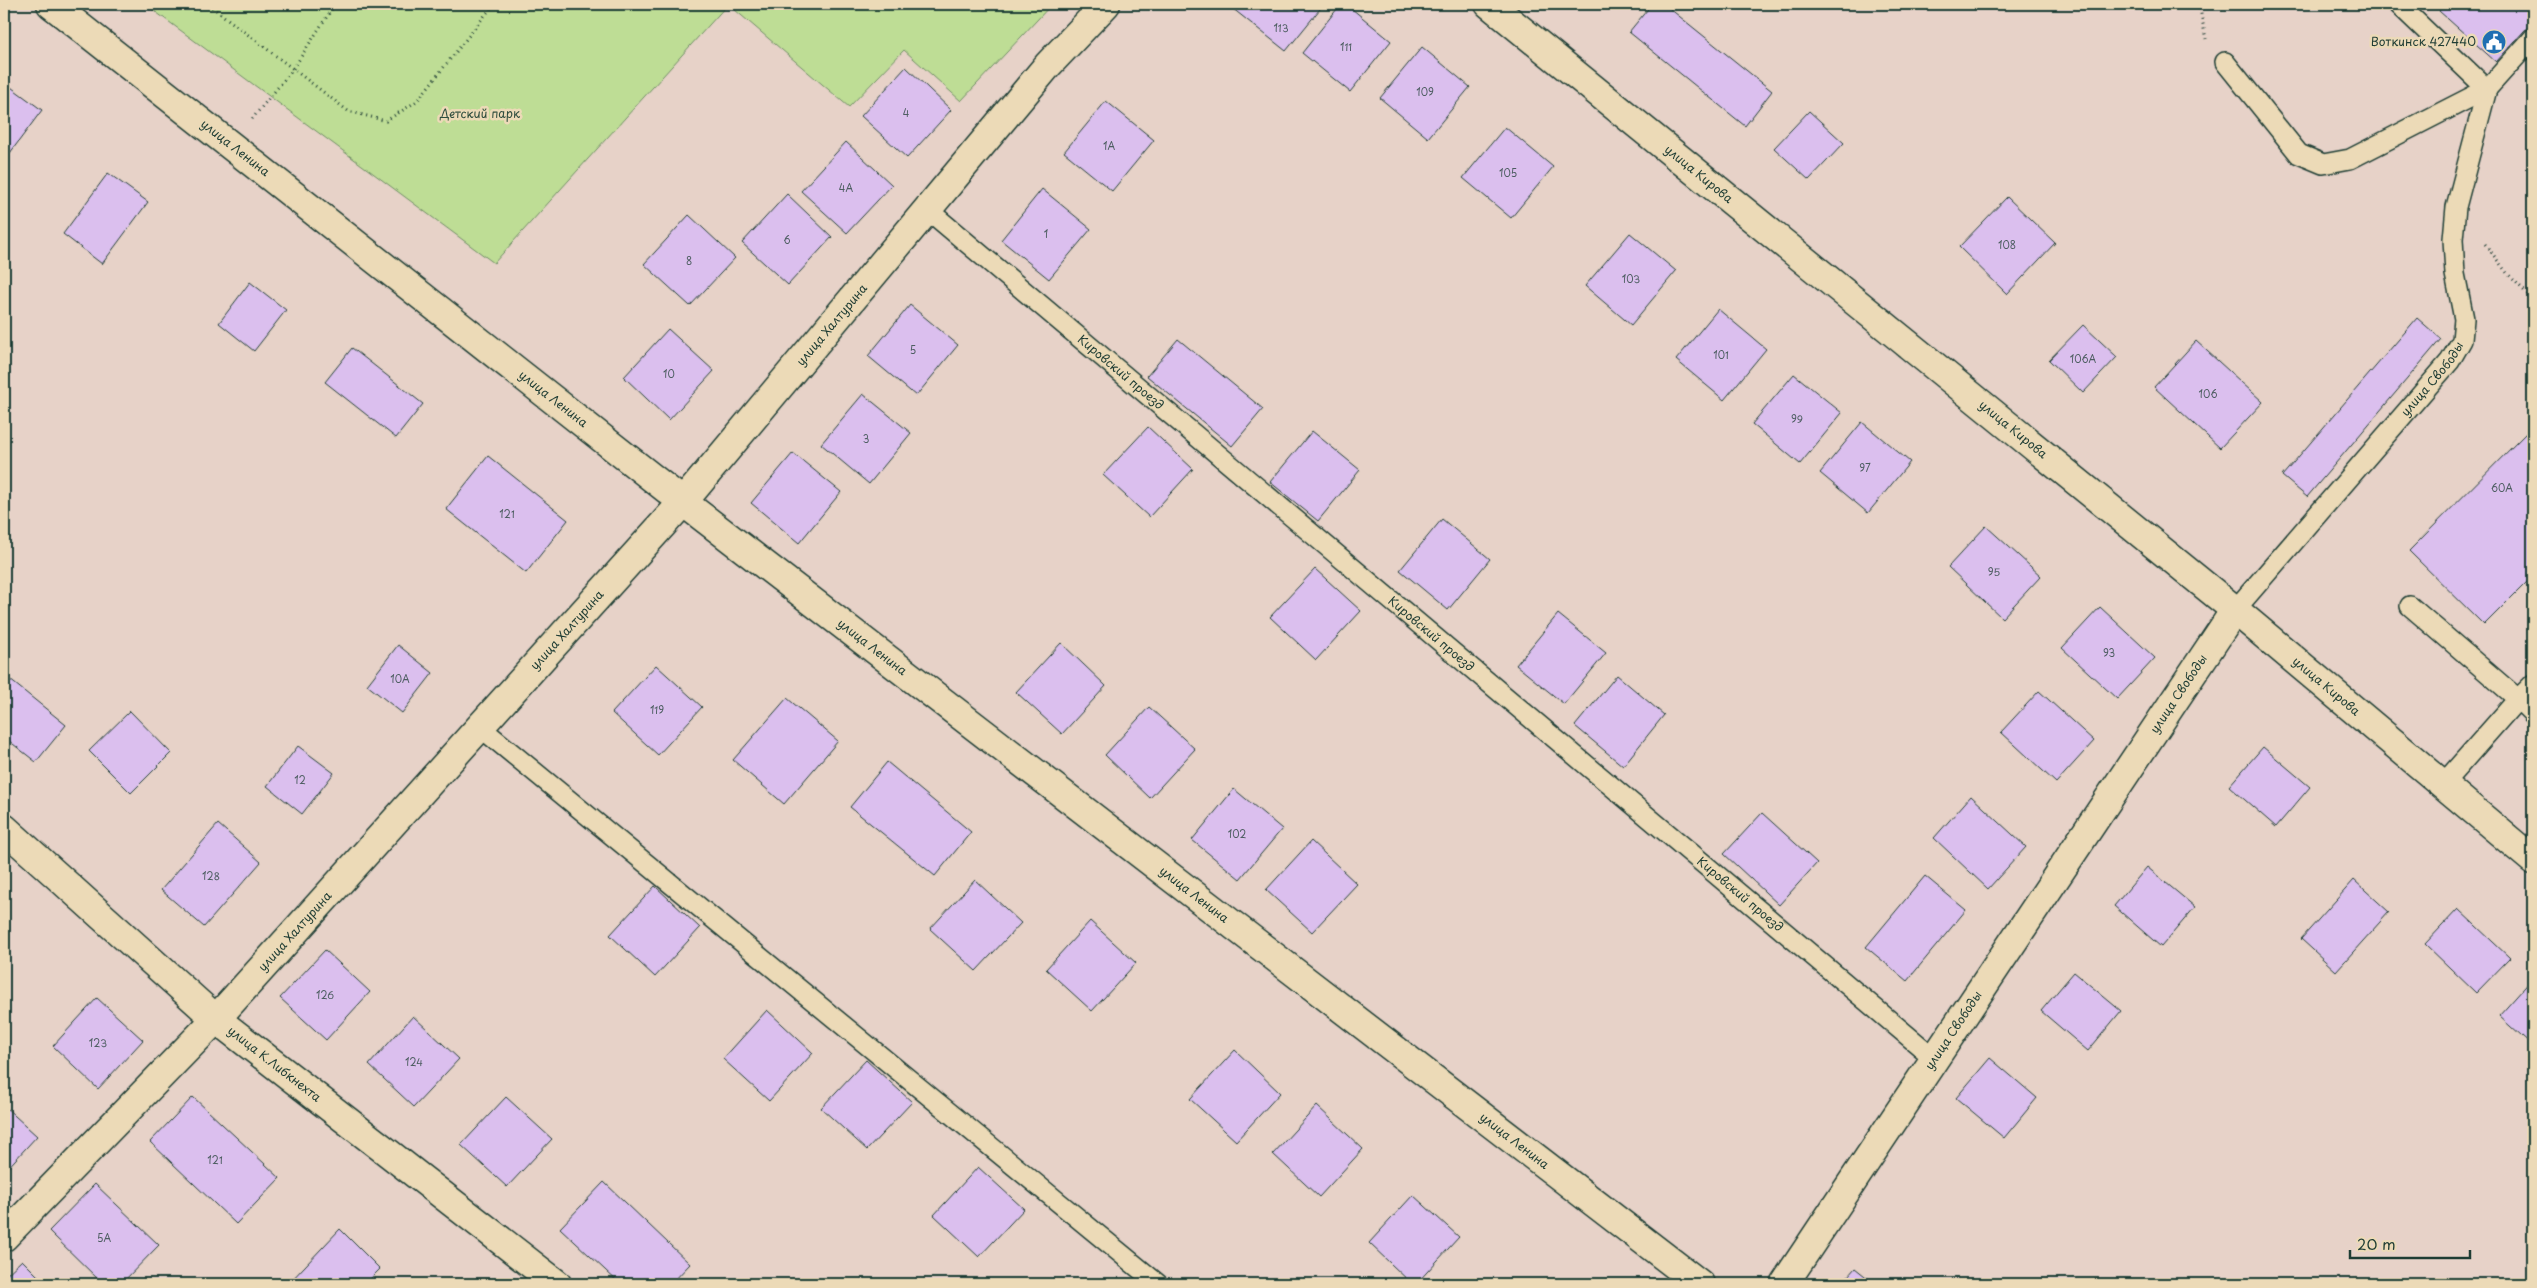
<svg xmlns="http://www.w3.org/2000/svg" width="2537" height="1288" font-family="'Playpen Sans',sans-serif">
  <rect width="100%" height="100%" fill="#e7d2c8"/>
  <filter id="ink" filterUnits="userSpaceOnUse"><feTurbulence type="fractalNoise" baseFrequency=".02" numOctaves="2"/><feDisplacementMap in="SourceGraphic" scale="10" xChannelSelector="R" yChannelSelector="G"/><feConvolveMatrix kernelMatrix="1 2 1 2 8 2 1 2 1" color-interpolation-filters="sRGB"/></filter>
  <g filter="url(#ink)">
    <path fill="#bedd95" stroke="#6e8d64" d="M145,4H1052L961,101L904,50L849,107L728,4L494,263Z"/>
    <g fill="#dbbfee" stroke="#1f3d34">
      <path d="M1227,4H1324L1286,51Z"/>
      <path d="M1341,4H1346L1391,41L1350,92L1302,53Z"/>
      <path d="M1652,4H1664L1772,91L1745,126L1629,32Z"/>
      <path d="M2445,4H2533V21L2496,62L2439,11Z"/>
      <path d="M1422,47L1470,87L1428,138L1380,98Z"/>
      <path d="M906,67L951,110L907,158L861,116Z"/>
      <path d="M4,82L42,110L4,161Z"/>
      <path d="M1106,101L1154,140L1112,191L1064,152Z"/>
      <path d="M1809,111L1844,143L1809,180L1774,148Z"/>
      <path d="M1505,127L1553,167L1511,218L1463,178Z"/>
      <path d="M846,142L892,185L847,233L801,191Z"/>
      <path d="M108,173L148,202L102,264L63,234Z"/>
      <path d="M1042,189L1091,229L1049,279L1001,240Z"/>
      <path d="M787,194L832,237L788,285L742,243Z"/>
      <path d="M2007,197L2055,243L2007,294L1959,247Z"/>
      <path d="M689,215L735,258L690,306L644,264Z"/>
      <path d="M1630,233L1676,271L1631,325L1585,286Z"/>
      <path d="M250,282L286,310L254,351L219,323Z"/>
      <path d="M910,305L958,345L916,396L868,356Z"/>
      <path d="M1718,309L1766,349L1724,400L1676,360Z"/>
      <path d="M2417,318L2441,339L2307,497L2282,476Z"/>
      <path d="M2083,325L2117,357L2083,393L2049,360Z"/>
      <path d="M668,329L714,371L669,420L624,377Z"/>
      <path d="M1178,339L1263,409L1232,446L1147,376Z"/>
      <path d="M2196,341L2263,402L2220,448L2154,387Z"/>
      <path d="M352,348L423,404L396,438L325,382Z"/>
      <path d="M1794,374L1842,413L1800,464L1752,424Z"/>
      <path d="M863,394L911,433L869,484L821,444Z"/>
      <path d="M1862,422L1910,462L1868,513L1820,473Z"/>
      <path d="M2533,426V576L2484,625L2409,551Z"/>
      <path d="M1148,427L1193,469L1149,517L1103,475Z"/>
      <path d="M1312,431L1360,470L1318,521L1270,482Z"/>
      <path d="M793,453L841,492L799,543L751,503Z"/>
      <path d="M488,456L568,520L526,573L446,509Z"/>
      <path d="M1442,519L1490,559L1448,610L1400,570Z"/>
      <path d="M1986,526L2041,576L2002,618L1948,567Z"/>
      <path d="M1315,569L1361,611L1316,660L1270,617Z"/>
      <path d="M2100,607L2155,658L2117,699L2062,648Z"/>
      <path d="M1558,614L1606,653L1564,704L1516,665Z"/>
      <path d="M1061,643L1106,686L1062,734L1016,692Z"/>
      <path d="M398,645L433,673L402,713L367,685Z"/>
      <path d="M656,665L702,707L658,755L612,713Z"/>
      <path d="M4,675L66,725L36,762L4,737Z"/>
      <path d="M1617,675L1664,715L1623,766L1575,726Z"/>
      <path d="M2039,691L2094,741L2056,783L2001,732Z"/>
      <path d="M787,698L838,741L784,804L733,760Z"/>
      <path d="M1149,707L1195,749L1150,798L1105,755Z"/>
      <path d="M130,711L171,753L131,793L89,751Z"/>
      <path d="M298,746L334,773L302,814L267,786Z"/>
      <path d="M2263,747L2310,787L2276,827L2229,786Z"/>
      <path d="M887,762L971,832L935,876L850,807Z"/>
      <path d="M1234,789L1282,829L1240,879L1192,840Z"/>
      <path d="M1971,796L2026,847L1988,889L1934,838Z"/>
      <path d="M1762,813L1817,863L1779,905L1724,854Z"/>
      <path d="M218,824L261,862L204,927L161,890Z"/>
      <path d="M1311,841L1357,884L1312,932L1266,890Z"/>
      <path d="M2147,867L2195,907L2161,947L2114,906Z"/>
      <path d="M1925,876L1966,910L1907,981L1866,947Z"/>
      <path d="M975,880L1021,923L976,971L930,929Z"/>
      <path d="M2354,880L2389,912L2336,971L2301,939Z"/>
      <path d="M655,886L700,928L655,977L610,935Z"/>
      <path d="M2458,909L2510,958L2476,993L2425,944Z"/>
      <path d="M1090,921L1136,963L1092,1011L1046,969Z"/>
      <path d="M325,950L370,992L326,1040L280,998Z"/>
      <path d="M2074,972L2121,1011L2088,1051L2041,1011Z"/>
      <path d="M2533,978V1047L2499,1016Z"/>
      <path d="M97,998L143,1040L98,1089L53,1046Z"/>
      <path d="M767,1010L813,1053L769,1101L723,1059Z"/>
      <path d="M413,1016L459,1059L414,1107L369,1065Z"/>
      <path d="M1235,1050L1280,1093L1236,1141L1190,1099Z"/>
      <path d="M1990,1058L2037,1098L2004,1138L1956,1098Z"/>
      <path d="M866,1060L912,1102L867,1150L821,1108Z"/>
      <path d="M193,1097L280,1178L236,1224L150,1142Z"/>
      <path d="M506,1097L552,1139L507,1187L461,1145Z"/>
      <path d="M4,1106L37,1136L4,1172Z"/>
      <path d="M1317,1106L1363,1149L1319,1197L1273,1154Z"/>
      <path d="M978,1167L1024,1209L979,1257L934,1215Z"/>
      <path d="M604,1182L690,1264L671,1284H620L560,1228Z"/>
      <path d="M95,1184L159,1245L121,1284H103L49,1231Z"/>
      <path d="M1413,1195L1459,1237L1416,1284H1412L1369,1243Z"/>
      <path d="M340,1229L380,1269L365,1284H288Z"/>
      <path d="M22,1260L46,1284H4V1277Z"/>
      <path d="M1855,1268L1875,1284H1841Z"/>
    </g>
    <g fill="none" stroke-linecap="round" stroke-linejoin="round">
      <defs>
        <g id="service">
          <path d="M2398,4L2487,89"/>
          <path d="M2225,62L2299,154L2323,164L2350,159L2487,89L2533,38"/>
          <path id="s1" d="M928,210L1934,1058"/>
          <path d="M2410,606L2518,699L2533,684"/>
          <path id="s2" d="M2235,610L2450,361L2462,340L2464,319L2455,274L2453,239L2456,207L2487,89"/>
          <path d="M480,727L1158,1284"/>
          <path d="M2443,784L2518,699L2533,714"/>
        </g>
        <g id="minor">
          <path id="s3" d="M4,828L216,1019L557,1284"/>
          <path id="s4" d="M4,1237L216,1019L683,502L51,4"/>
          <path id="s5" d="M1784,1284L2235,610"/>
        </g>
        <g id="secondary">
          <path id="s6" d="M1106,4L1048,65L683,502L1700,1284"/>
          <path id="s7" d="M1489,4L2235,610L2533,860"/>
        </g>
      </defs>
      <use href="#service" stroke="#1f3d34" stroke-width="22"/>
      <use href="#minor" stroke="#1f3d34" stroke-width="31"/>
      <use href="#secondary" stroke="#1f3d34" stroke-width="31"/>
      <g stroke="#1f3d34" stroke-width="3" stroke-dasharray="1 4" stroke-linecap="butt">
        <path d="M208,4L348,111L386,121L417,101L494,4"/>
        <path d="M2199,4L2206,39"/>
        <path d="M252,119L293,69L335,4"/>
        <path d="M2485,244L2507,273L2533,300"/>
      </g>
      <use href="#service" stroke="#ecdab7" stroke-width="19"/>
      <use href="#minor" stroke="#ecdab7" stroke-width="28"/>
      <use href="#secondary" stroke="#ecdab7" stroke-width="28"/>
    </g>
  </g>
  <defs>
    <symbol id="civic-disc" viewBox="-11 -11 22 22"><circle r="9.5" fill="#1f6fb2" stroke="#ecdab7"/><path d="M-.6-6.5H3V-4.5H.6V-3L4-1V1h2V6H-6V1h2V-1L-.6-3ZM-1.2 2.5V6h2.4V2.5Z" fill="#fff"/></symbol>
  </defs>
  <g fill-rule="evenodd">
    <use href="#civic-disc" x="2480" y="28" width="28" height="28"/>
  </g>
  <g text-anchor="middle" stroke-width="5" stroke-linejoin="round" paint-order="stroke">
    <g font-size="10" fill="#4e5e62">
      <text x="1281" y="32">113</text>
      <text x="1346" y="51">111</text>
      <text x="1425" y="96">109</text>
      <text x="906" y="117">4</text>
      <text x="1109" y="150">1А</text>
      <text x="1508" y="177">105</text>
      <text x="846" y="192">4А</text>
      <text x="1046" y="238">1</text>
      <text x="787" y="244">6</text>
      <text x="2007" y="249">108</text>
      <text x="689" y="265">8</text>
      <text x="1631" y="283">103</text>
      <text x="913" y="354">5</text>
      <text x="1721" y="359">101</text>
      <text x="2083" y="363">106А</text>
      <text x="669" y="378">10</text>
      <text x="2208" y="398">106</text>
      <text x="1797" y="423">99</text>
      <text x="866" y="443">3</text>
      <text x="1865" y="472">97</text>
      <text x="2502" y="492">60А</text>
      <text x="507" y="518">121</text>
      <text x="1994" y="576">95</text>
      <text x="2109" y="657">93</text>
      <text x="400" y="683">10А</text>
      <text x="657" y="714">119</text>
      <text x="300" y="784">12</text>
      <text x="1237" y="838">102</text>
      <text x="211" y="880">128</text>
      <text x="325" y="999">126</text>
      <text x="98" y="1047">123</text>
      <text x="414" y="1066">124</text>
      <text x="215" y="1164">121</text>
      <text x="104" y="1242">5А</text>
    </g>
    <g font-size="12" fill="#1f3d34" stroke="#ecdab7" text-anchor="end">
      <text x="2476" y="46">Воткинск 427440</text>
    </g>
    <g font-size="12" fill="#2f4d3e" stroke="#ecdab7">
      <text x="480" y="118">Детский парк</text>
    </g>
    <g font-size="12" fill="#1f3d34" stroke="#ecdab7">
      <text transform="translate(235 148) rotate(38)" y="4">улица Ленина</text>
      <text dy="4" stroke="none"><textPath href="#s7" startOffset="270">улица Кирова</textPath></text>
      <text transform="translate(832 325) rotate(-50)" y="4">улица Халтурина</text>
      <text dy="4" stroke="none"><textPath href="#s1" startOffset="252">Кировский проезд</textPath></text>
      <text dy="4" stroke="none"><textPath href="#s2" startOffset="304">улица Свободы</textPath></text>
      <text transform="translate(553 399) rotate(38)" y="4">улица Ленина</text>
      <text dy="4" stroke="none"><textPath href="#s7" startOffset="675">улица Кирова</textPath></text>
      <text dy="4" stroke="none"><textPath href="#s4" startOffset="828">улица Халтурина</textPath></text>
      <text dy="4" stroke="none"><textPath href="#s1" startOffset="658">Кировский проезд</textPath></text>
      <text dy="4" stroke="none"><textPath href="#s6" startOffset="892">улица Ленина</textPath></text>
      <text dy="4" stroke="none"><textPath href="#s7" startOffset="1080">улица Кирова</textPath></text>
      <text dy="4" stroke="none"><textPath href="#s5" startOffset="710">улица Свободы</textPath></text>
      <text dy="4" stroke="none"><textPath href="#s6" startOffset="1298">улица Ленина</textPath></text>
      <text dy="4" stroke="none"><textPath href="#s1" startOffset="1062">Кировский проезд</textPath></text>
      <text dy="4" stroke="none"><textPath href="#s4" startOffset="422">улица Халтурина</textPath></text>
      <text dy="4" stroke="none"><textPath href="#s5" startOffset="305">улица Свободы</textPath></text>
      <text dy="4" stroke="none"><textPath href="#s3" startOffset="359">улица К.Либкнехта</textPath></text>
      <text dy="4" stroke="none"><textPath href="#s6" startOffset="1702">улица Ленина</textPath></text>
    </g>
  </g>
  <rect width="2537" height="1288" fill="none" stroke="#ecdab7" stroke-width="20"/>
  <rect x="10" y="10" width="2517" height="1268" fill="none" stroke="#1f3d34" stroke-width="2" filter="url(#ink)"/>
  <path d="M2350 1250v8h120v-8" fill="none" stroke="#1f3d34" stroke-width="2.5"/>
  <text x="2357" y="1250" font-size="15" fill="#1f3d34" stroke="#ecdab7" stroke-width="4" paint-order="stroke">20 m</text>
</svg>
